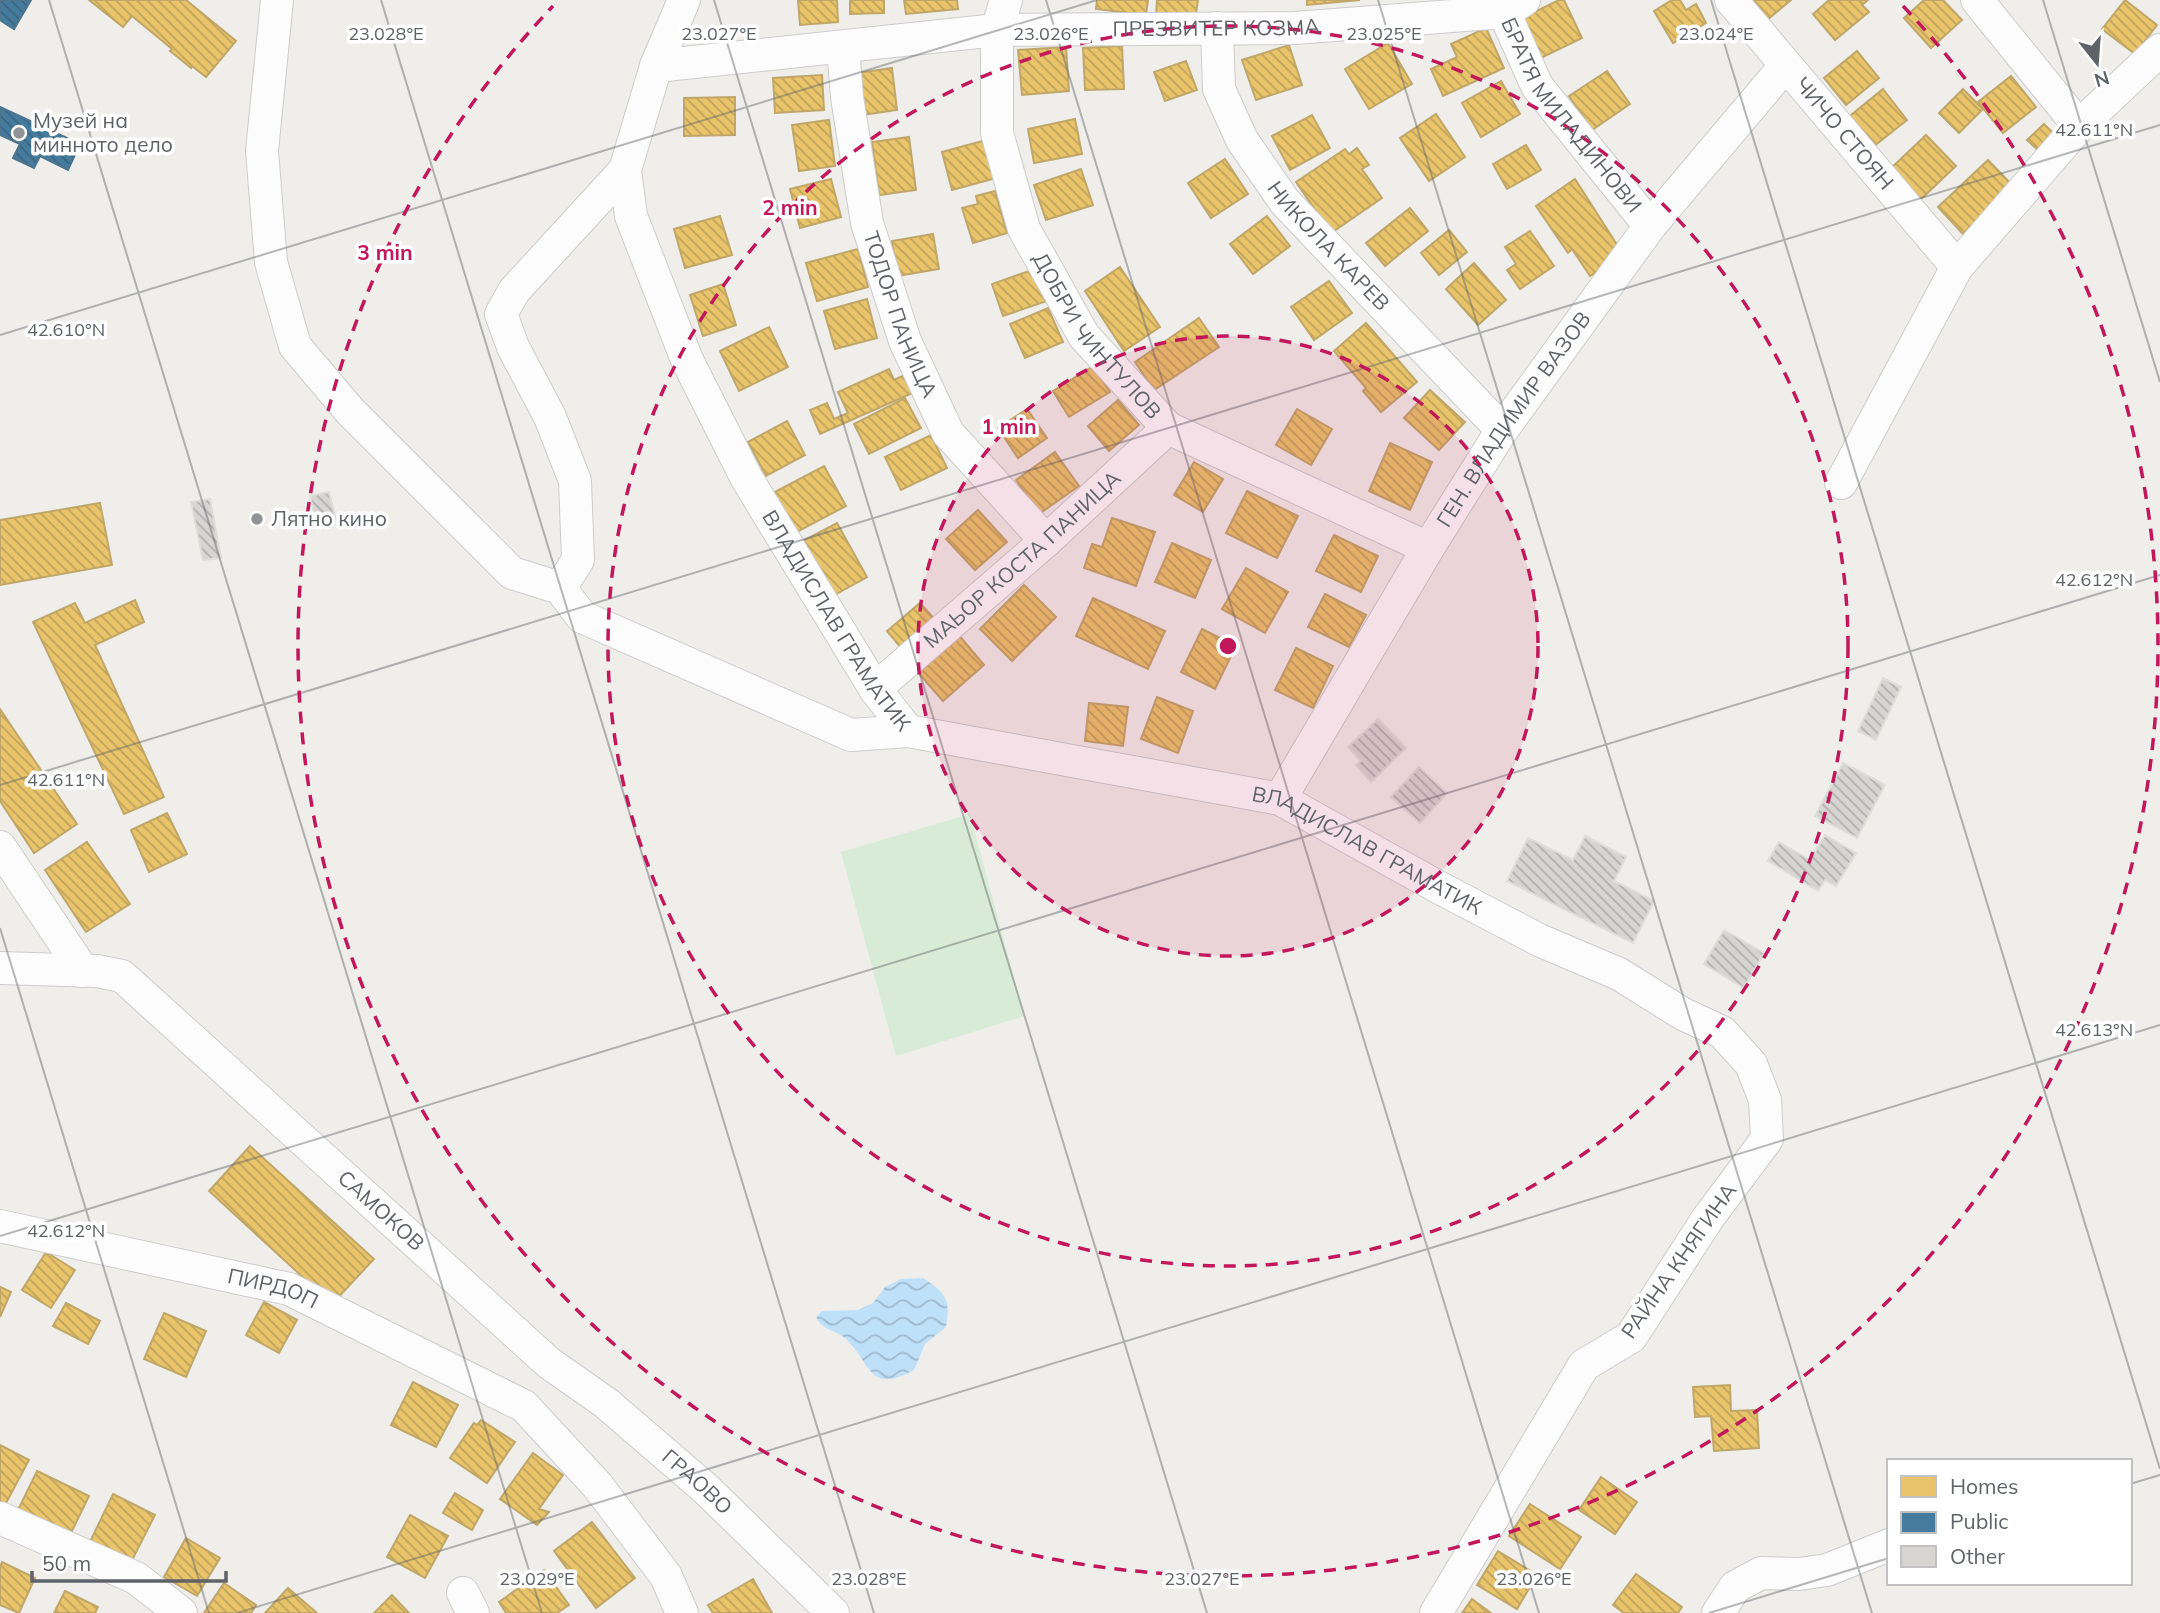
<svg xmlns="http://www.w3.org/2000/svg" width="2160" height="1613" font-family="Mulish,sans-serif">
  <defs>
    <pattern id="water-waves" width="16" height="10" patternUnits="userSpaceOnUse" patternTransform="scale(1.75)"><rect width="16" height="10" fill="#bfe0f9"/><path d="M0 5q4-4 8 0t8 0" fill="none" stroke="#9eb9cd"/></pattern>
    <pattern id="homes-back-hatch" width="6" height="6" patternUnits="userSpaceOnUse" patternTransform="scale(1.75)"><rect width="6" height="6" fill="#e9c46a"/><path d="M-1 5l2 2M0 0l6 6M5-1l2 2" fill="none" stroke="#c0a35b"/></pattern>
    <pattern id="public-back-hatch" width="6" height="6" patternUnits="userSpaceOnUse" patternTransform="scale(1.75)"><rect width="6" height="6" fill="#457b9d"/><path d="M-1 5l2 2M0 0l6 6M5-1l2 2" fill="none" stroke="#3b647e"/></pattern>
    <pattern id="building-back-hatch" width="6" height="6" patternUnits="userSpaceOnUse" patternTransform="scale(1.75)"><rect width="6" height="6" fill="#d6d5d3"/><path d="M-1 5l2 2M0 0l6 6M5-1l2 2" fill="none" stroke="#b1b0af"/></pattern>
  </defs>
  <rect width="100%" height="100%" fill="#efeeea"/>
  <path fill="#d8ebd6" d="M970,814L1024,1016L896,1056L841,852Z"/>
  <path fill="url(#water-waves)" d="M923,1278C946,1293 951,1300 946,1327L925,1344L914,1370C868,1395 872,1364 846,1339C835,1329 824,1332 816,1317L822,1311L858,1310L873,1303L885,1287L901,1279Z"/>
  <g fill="url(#homes-back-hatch)" stroke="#c0a769" stroke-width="2">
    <path d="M89,0H186L236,41L206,77L192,66L191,68L170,51L172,49L132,16L123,27Z"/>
    <path d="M798,0H837L838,22L800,25Z"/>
    <path d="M850,0H884V13L850,14Z"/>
    <path d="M904,0H957L958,9L906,14Z"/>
    <path d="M1097,0H1148L1146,15L1096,9Z"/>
    <path d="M1157,0H1198L1195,20L1156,17Z"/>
    <path d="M1307,0H1360L1307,5Z"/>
    <path d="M1559,0H1564L1582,38L1541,58L1522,18Z"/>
    <path d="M1672,0H1680L1686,10L1696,4L1706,23L1673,43L1654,11Z"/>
    <path d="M1750,0H1791L1767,20Z"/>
    <path d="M1829,0H1868L1862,5L1869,12L1835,40L1813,14Z"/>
    <path d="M1924,0H1943L1962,20L1931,48L1904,18Z"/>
    <path d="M2125,0L2157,25L2135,54L2102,29Z"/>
    <path d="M1486,28L1504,68L1443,96L1431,69L1457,57L1451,44Z"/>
    <path d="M1388,43L1412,84L1369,109L1345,69Z"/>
    <path d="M1289,45L1302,85L1256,100L1242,60Z"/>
    <path d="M1122,46L1124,89L1085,90L1083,48Z"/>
    <path d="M1066,47L1069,91L1022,95L1018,50Z"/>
    <path d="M1857,51L1879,78L1846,105L1824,78Z"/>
    <path d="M1186,61L1197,90L1165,101L1154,72Z"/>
    <path d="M892,68L897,110L862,115L857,73Z"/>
    <path d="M1607,71L1630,104L1592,130L1569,96Z"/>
    <path d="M822,75L824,110L775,113L773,78Z"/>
    <path d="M2011,76L2036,107L2003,133L1978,102Z"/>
    <path d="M1501,81L1520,114L1481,137L1462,103Z"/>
    <path d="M1883,89L1907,120L1869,150L1845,120Z"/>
    <path d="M1963,89L1983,109L1959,133L1939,113Z"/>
    <path d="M735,97V135L684,136V98Z"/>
    <path d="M1436,114L1465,157L1429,181L1400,138Z"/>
    <path d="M1312,115L1330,148L1290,170L1272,136Z"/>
    <path d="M1075,119L1082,154L1034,163L1028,129Z"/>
    <path d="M829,120L835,166L799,171L792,125Z"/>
    <path d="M2044,124L2059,139L2043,155L2027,140Z"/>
    <path d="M1926,135L1956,166L1919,201L1889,170Z"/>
    <path d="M909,137L916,190L879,195L872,142Z"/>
    <path d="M986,140L996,178L952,190L942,152Z"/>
    <path d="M1526,145L1541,170L1507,189L1493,164Z"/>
    <path d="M1357,148L1369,165L1362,169L1382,198L1331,233L1296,182L1345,149L1349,154Z"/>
    <path d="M1225,159L1248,194L1211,218L1188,183Z"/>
    <path d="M1988,160L2019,192L1988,210L1963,234L1938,207Z"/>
    <path d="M1081,169L1093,205L1046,220L1034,185Z"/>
    <path d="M831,179L841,217L800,228L790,189Z"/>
    <path d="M1575,179L1623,254L1590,276L1572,249L1568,253L1536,206Z"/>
    <path d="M995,191L1007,233L973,243L962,208L978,204L976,196Z"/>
    <path d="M1410,208L1428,231L1385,266L1366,243Z"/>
    <path d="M720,216L732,255L685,268L674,229Z"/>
    <path d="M1267,216L1290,246L1253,274L1230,244Z"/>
    <path d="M1449,230L1467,252L1439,275L1421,253Z"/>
    <path d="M1530,231L1554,266L1520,289L1507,270L1516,264L1505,247Z"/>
    <path d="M933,234L939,269L897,276L892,241Z"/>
    <path d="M858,249L868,287L817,301L806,263Z"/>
    <path d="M1474,263L1506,300L1478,325L1446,289Z"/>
    <path d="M1120,267L1160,327L1124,351L1085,291Z"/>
    <path d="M1035,269L1047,301L1003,316L992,284Z"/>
    <path d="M1329,281L1352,313L1314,340L1291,307Z"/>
    <path d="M723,284L736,325L703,336L690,295Z"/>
    <path d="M867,299L877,338L835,349L824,311Z"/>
    <path d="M1048,308L1063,342L1025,358L1010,324Z"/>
    <path d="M1199,318L1219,347L1154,390L1135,362Z"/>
    <path d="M1366,323L1417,382L1381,412L1363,391L1366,388L1334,351Z"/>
    <path d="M769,327L788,367L739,391L720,351Z"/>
    <path d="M1093,366L1110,392L1069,417L1053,391Z"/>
    <path d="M889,369L894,380L909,373L917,391L820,434L810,410L827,403L834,419L848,413L838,392Z"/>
    <path d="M1430,390L1465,422L1439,450L1404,418Z"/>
    <path d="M905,398L921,428L869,454L854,424Z"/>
    <path d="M1118,400L1139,425L1109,451L1088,426Z"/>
    <path d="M1027,409L1047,438L1018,458L998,428Z"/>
    <path d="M1297,409L1332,429L1311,465L1276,445Z"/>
    <path d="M787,421L805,455L766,476L748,442Z"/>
    <path d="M931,435L947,468L901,490L885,457Z"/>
    <path d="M1390,443L1432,462L1410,510L1369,491Z"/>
    <path d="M1055,452L1079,486L1039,514L1016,480Z"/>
    <path d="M1194,462L1223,479L1203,512L1174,495Z"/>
    <path d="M824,466L846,506L795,533L773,493Z"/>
    <path d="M1247,491L1298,516L1277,558L1226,533Z"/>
    <path d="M100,503L112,565L0,585V520Z"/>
    <path d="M978,510L1007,542L975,570L946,539Z"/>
    <path d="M1112,518L1155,532L1136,586L1084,568L1092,544L1102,547Z"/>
    <path d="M837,523L867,577L831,597L801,542Z"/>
    <path d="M1334,535L1378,556L1361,592L1316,571Z"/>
    <path d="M1172,543L1211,560L1195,598L1155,582Z"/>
    <path d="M1246,568L1288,592L1265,633L1222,609Z"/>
    <path d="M1024,585L1056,617L1012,661L980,629Z"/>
    <path d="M1325,594L1366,615L1349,647L1308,627Z"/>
    <path d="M1093,598L1165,631L1148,669L1076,636Z"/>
    <path d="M135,600L144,622L95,645L164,797L124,814L33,622L75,603L85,623Z"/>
    <path d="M920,603L937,622L903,650L887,631Z"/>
    <path d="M1202,629L1236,646L1215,689L1181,672Z"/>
    <path d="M957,633L984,665L943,701L915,669Z"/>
    <path d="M1296,648L1333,666L1313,708L1275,690Z"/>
    <path d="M1157,697L1193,711L1178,753L1141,739Z"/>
    <path d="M1089,703L1128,707L1123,746L1085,741Z"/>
    <path d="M0,709L77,824L34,853L0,801Z"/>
    <path d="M167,813L187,854L149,872L131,830Z"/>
    <path d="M87,842L130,904L86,932L45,870Z"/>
    <path d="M250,1146L374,1259L332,1304L209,1191Z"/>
    <path d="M46,1252L75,1270L51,1308L22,1290Z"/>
    <path d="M0,1287L11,1292L0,1317Z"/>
    <path d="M264,1302L297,1320L279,1353L246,1335Z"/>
    <path d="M66,1303L100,1321L88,1344L53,1326Z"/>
    <path d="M164,1313L206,1331L186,1377L144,1359Z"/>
    <path d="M413,1382L458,1405L436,1447L391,1425Z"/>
    <path d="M1730,1385L1731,1411L1757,1410L1759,1448L1714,1451L1711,1416L1695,1417L1693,1387Z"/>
    <path d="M481,1420L515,1442L487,1483L450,1458L474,1423L477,1425Z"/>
    <path d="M0,1445L29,1460L4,1507L0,1505Z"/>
    <path d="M533,1453L563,1475L539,1509L549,1512L537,1525L500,1499Z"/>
    <path d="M37,1471L89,1496L69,1537L17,1512Z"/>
    <path d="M1601,1477L1637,1502L1615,1534L1579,1510Z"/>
    <path d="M455,1493L483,1510L472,1530L443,1513Z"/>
    <path d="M113,1494L155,1515L129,1566L88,1546Z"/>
    <path d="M1530,1504L1581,1537L1560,1569L1509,1536Z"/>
    <path d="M410,1515L448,1536L425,1578L387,1557Z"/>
    <path d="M592,1522L635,1578L596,1608L554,1551Z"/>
    <path d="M186,1538L220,1558L197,1596L164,1577Z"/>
    <path d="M1498,1551L1537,1575L1517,1609L1477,1585Z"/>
    <path d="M2,1562L35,1578L19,1613L0,1605V1567Z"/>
    <path d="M544,1570L569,1605L557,1613H506L499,1602Z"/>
    <path d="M1636,1574L1682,1607L1678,1613H1624L1613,1605Z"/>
    <path d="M753,1579L772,1613H713L708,1605Z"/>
    <path d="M224,1583L256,1605L251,1613H204Z"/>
    <path d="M288,1588L317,1613H265Z"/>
    <path d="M65,1591L98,1607L95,1613H54Z"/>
    <path d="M392,1595L409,1613H374Z"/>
    <path d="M1472,1599L1491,1613H1462Z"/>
  </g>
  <g fill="url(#public-back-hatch)" stroke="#4d748d" stroke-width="2">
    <path d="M0,0H31L14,29L0,20Z"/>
    <path d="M0,107L80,144L68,170L40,156L34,168L13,158L20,144L0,135Z"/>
  </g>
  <g fill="url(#building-back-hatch)" stroke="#deddd9" stroke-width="2">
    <path d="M329,492L336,521L317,525L310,496Z"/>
    <path d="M210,499L221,558L203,560L191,502Z"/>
    <path d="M1883,678L1901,687L1876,740L1858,731Z"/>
    <path d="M1378,719L1406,748L1371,782L1356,765L1361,761L1348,747Z"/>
    <path d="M1843,763L1885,785L1857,838L1815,816Z"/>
    <path d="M1419,767L1447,793L1420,823L1391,797Z"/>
    <path d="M1825,835L1856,853L1836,886L1825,880L1818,891L1768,861L1779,842L1810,860Z"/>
    <path d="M1585,836L1626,857L1614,881L1654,901L1633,943L1507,881L1528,838L1573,860Z"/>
    <path d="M1724,930L1764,953L1744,988L1704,964Z"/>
  </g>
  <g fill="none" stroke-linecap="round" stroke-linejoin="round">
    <defs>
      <g id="minor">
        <path d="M277,0L262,151L271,262L295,346L350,411L512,573L560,588L582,617L851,735L908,731"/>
        <path id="s1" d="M684,0L656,66L625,170L631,216L687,360L747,479L875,689L908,731L1280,799L1440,888L1539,940L1619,974L1683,1014L1722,1032L1751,1064L1765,1100L1767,1139L1708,1218L1631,1337L1584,1365L1436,1613"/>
        <path id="s2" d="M1006,0L997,30V133L1024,229L1084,336L1168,428L1428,548"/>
        <path id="s3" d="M1503,0L1504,12L1537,86L1650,226"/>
        <path id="s4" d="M1731,0L1957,267"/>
        <path d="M1977,0L2079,126"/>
        <path id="s5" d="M1217,28L1219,89L1242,140L1285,202L1502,430"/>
        <path id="s6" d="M843,47L847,97L867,223L905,341L948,433L1046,541"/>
        <path id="s7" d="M656,66L997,30L1295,28L1504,12L1524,0"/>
        <path d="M1841,483L1957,267L2079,126L2160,50"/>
        <path d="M560,588L578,560L575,481L550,417L513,347L501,314L514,291L625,170"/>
        <path id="s8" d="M875,689L1046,541L1168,428"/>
        <path id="s9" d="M1280,799L1428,548L1502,430L1650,226L1785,66"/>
        <path d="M0,847L83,971"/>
        <path id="s10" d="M0,968L97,971L122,976L549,1363L606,1403L706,1489L833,1613"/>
        <path id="s11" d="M0,1226L289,1289L524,1406L597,1485L666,1576L682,1613"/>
        <path d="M0,1518L136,1578L181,1613"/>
        <path d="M463,1593L473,1613"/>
        <path d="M1718,1613L1735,1587L1761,1573L1799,1574L1827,1570L1889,1545"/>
      </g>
    </defs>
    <use href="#minor" stroke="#cbcccc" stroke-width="34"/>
    <use href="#minor" stroke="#fdfcfc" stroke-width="32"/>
  </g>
  <path fill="none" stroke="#5f6368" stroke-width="2" stroke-opacity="0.45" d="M49,0L542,1613M381,0L874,1613M714,0L1207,1613M1046,0L1539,1613M1378,0L1872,1613M1711,0L2160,1469M2043,0L2160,382M0,335L1097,0M0,785L2160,125M0,928L209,1613M0,1236L2160,575M2130,1484L2160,1475M237,1613L2160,1025M1709,1613L1889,1558"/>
  <circle cx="1228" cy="646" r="310" fill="#c2185b" fill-opacity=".12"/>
  <g fill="none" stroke="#c2185b" stroke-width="3.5" stroke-dasharray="12 9">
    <circle cx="1228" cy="646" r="310"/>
    <circle cx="1228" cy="646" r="620"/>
    <path d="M1903 6A930 930 0 1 1 553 6"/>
  </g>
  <g fill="#919496" stroke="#fff" stroke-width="2.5">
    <circle cx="19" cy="133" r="7"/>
    <circle cx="257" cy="519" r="7"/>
  </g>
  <g text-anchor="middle" stroke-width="7" stroke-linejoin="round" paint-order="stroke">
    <g font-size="21" fill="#5f6368" stroke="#fff">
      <text dy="7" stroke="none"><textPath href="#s7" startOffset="562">ПРЕЗВИТЕР КОЗМА</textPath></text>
      <text dy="7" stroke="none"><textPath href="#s3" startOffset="136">БРАТЯ МИЛАДИНОВИ</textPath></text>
      <text dy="7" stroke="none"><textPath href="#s4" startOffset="175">ЧИЧО СТОЯН</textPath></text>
      <text dy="7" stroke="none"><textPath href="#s5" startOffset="254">НИКОЛА КАРЕВ</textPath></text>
      <text dy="7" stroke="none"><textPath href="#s6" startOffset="275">ТОДОР ПАНИЦА</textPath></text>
      <text dy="7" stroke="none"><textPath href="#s2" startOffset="364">ДОБРИ ЧИНТУЛОВ</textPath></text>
      <text dy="7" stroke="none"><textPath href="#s9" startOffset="446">ГЕН. ВЛАДИМИР ВАЗОВ</textPath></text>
      <text dy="7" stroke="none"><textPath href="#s8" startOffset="196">МАЬОР КОСТА ПАНИЦА</textPath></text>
      <text dy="7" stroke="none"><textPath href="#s1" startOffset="682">ВЛАДИСЛАВ ГРАМАТИК</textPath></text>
      <text dy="7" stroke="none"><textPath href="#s1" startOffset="1292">ВЛАДИСЛАВ ГРАМАТИК</textPath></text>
      <text dy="7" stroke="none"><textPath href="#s10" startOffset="472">САМОКОВ</textPath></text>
      <text transform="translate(1679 1261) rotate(-55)" y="7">РАЙНА КНЯГИНА</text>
      <text dy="7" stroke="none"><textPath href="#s11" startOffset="280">ПИРДОП</textPath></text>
      <text dy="7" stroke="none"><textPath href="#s10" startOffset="889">ГРАОВО</textPath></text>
    </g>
    <g font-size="21" fill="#5f6368" stroke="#fff" text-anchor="start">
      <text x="33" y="128">Музей на<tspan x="33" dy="24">минното дело</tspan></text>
      <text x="271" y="526">Лятно кино</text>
    </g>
  </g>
  <g font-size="18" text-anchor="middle" fill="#5f6368" stroke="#fff" stroke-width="7" stroke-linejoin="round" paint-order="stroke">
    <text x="386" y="40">23.028°E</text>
    <text x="719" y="40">23.027°E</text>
    <text x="1051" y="40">23.026°E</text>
    <text x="1384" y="40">23.025°E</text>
    <text x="1716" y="40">23.024°E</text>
    <text x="2094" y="136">42.611°N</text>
    <text x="66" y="336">42.610°N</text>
    <text x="2094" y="586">42.612°N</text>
    <text x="66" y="786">42.611°N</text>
    <text x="2094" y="1036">42.613°N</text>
    <text x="66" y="1237">42.612°N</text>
    <text x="537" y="1585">23.029°E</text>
    <text x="869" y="1585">23.028°E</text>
    <text x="1202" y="1585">23.027°E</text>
    <text x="1534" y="1585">23.026°E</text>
  </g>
  <circle cx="1228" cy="646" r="10" fill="#c2185b" stroke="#fff" stroke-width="3.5"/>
  <g font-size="21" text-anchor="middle" font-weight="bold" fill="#c2185b" stroke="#fff" stroke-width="7" stroke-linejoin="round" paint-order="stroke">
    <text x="790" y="215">2 min</text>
    <text x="385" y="260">3 min</text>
    <text x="1009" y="434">1 min</text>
  </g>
  <rect x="1887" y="1459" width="245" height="126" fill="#ffffff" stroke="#bfc1c3" stroke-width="2"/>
  <rect x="1901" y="1476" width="35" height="21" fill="#e9c46a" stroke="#bfc1c3" stroke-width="2"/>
  <text x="1950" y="1494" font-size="21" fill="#5f6368">Homes</text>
  <rect x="1901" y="1512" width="35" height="21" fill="#457b9d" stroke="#bfc1c3" stroke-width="2"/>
  <text x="1950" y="1529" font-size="21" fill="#5f6368">Public</text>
  <rect x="1901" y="1546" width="35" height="21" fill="#d6d5d3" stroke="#bfc1c3" stroke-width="2"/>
  <text x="1950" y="1564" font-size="21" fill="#5f6368">Other</text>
  <g transform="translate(2097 63) rotate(163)" stroke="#ffffff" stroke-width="5" paint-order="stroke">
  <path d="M0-5L12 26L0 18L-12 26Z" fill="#5f6368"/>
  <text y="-10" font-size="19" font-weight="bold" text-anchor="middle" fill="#5f6368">N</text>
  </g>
  <path d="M32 1571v10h194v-10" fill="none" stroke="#5f6368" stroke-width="3.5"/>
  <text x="42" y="1571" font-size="21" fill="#5f6368" stroke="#ffffff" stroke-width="5" paint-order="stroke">50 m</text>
</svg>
